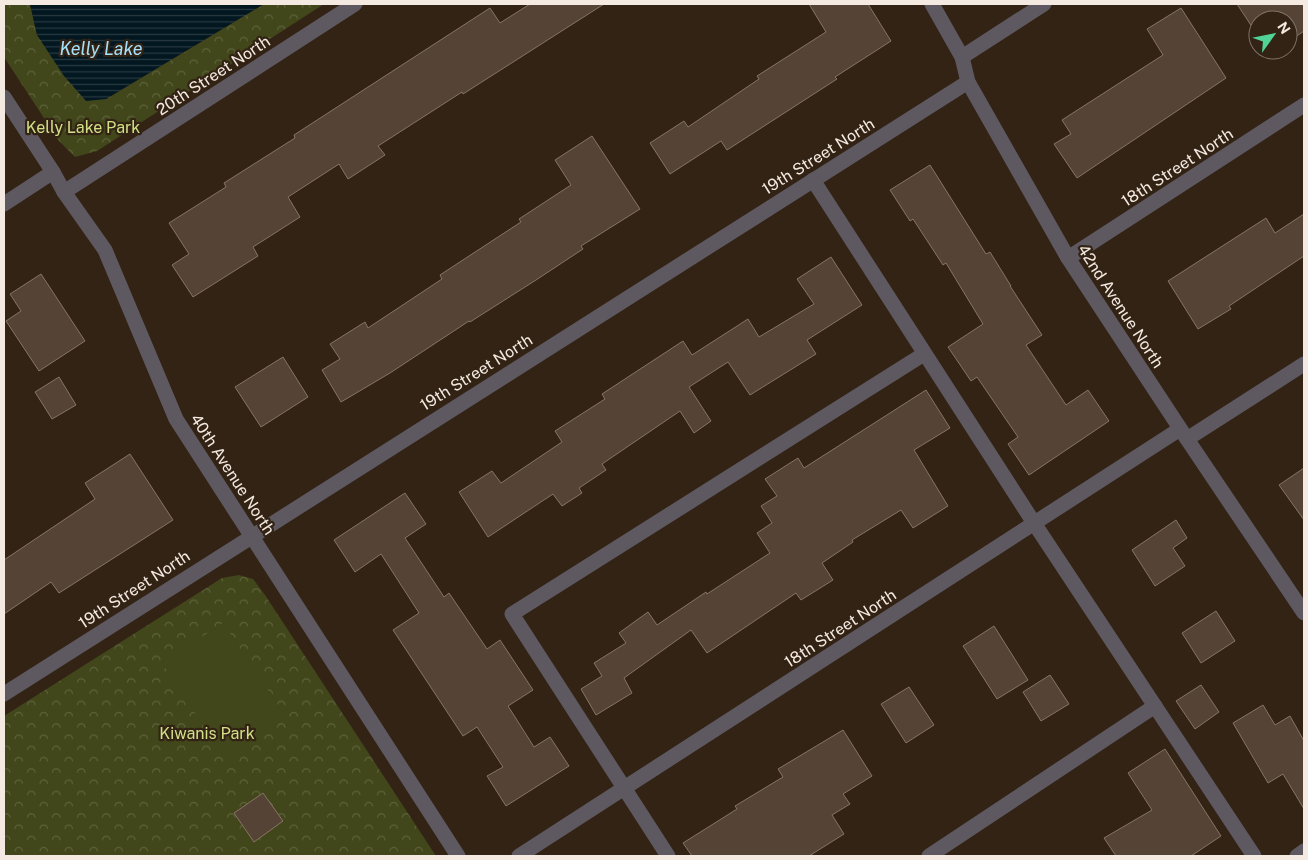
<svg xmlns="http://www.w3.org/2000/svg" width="1308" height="860" font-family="'Public Sans',sans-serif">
  <defs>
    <pattern id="park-crowns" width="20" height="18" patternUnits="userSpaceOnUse" patternTransform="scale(1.25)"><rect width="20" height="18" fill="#41471a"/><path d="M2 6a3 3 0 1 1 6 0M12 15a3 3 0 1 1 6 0" fill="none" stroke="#5d623b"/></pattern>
    <pattern id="water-rules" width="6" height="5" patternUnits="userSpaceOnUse" patternTransform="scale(1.25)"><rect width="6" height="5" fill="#021720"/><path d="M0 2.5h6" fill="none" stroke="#283940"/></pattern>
  </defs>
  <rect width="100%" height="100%" fill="#322315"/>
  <g fill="url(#park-crowns)">
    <path d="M4,4H30L37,35L106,99L264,4H324L97,151L75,157L59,141L4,57Z"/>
    <path d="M239,575L253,579L265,595L436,856H4V716L222,578Z"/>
  </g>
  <path fill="#41471a" d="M223,623L286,717L225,758L162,663Z"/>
  <path fill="url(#water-rules)" d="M30,4H264L106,99L86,101L64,76L37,35Z"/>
  <g fill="#554435" stroke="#877465">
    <path d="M530,4H604L463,94L462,92L378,146L385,155L348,179L339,164L288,197L300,217L253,247L258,256L193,297L172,265L189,254L169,223L226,187L224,183L295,138L294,135L490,8L500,23Z"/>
    <path d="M809,4H868L891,41L835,77L837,79L727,150L721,141L670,174L650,143L684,121L688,127L759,79L757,76L826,32Z"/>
    <path d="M1237,4H1304V31L1288,42V20H1258V36Z"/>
    <path d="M1181,8L1226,78L1077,178L1054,144L1071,134L1062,120L1163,55L1147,29Z"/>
    <path d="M592,136L640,209L581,246L583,249L536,280L470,322L469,321L390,373L341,402L322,370L340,359L330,344L365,322L368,328L442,279L440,275L521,222L519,219L571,185L555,160Z"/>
    <path d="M930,165L986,254L990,252L1011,286H1010L1042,335L1026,345L1066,405L1088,390L1109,421L1029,475L1008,444L1018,437L977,377L971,381L948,347L983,324L946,263L943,265L913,219L910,221L890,190Z"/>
    <path d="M1304,214V256L1229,306L1231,309L1198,329L1168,281L1266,218L1275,233Z"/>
    <path d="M831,257L862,305L807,340L816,354L750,395L728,362L689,387L711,421L694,433L680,411L602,464L606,470L579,488L582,493L562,506L553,494L488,537L459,492L492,471L501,483L562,442L555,431L605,399L602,394L683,341L692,355L748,319L759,337L814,304L797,279Z"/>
    <path d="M41,274L85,341L39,371L6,321L21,311L10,294Z"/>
    <path d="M283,357L308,397L261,427L235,387Z"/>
    <path d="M59,377L76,405L52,419L35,392Z"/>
    <path d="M926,390L950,428L914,450L948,506L913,528L901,510L852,540L853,542L822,563L833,580L801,600L796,593L707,653L691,630L624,678L632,693L596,715L581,689L602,676L594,663L626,643L619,633L648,612L657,625L706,592L707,594L770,553L757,533L772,523L761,506L777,496L765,479L798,458L804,468Z"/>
    <path d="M130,454L173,520L59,593L51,582L4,614V560L95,499L85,483Z"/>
    <path d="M1304,468V520L1279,485Z"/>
    <path d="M405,493L426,524L405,538L444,597L449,593L487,649L500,640L533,690L508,706L534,747L550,737L569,766L506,806L487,776L503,767L477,727L463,736L393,630L419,613L381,554L355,572L334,540Z"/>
    <path d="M1176,520L1187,538L1173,548L1185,566L1155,586L1132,550Z"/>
    <path d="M1216,611L1235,641L1201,663L1182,633Z"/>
    <path d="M994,626L1028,680L997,699L963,646Z"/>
    <path d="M1050,675L1069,704L1041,721L1023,692Z"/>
    <path d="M1201,685L1219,712L1195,729L1176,701Z"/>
    <path d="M909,687L934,725L906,743L881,704Z"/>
    <path d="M1263,705L1275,725L1290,716L1304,741V809L1283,774L1268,783L1233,723Z"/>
    <path d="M843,730L872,776L843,794L850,804L832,815L844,834L809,856H692L683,843L737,809L735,806L783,777L778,769Z"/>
    <path d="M1165,749L1221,836L1191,856H1116L1104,838L1152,810L1128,773Z"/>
    <path d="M263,793L283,821L254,842L234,813Z"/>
  </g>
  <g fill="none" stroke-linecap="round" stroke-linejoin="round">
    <g stroke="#5e5961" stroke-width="15">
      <path d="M932,4L962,57L968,82L1068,258L1187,439L1304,613"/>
      <path d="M962,57L1044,4"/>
      <path d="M4,97L53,172L64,192L105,250L176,419L458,856"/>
      <path d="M813,180L1034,523L1254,856"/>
      <path d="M64,192L355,4"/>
      <path d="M4,204L53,172"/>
      <path d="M1068,258L1304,105"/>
      <path d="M1187,439L1304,364"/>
      <path d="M4,694L968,82"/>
      <path d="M519,856L1180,429"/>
      <path d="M668,856L512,614L924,354"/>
      <path d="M929,856L1155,706"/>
      <path d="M1297,856L1304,851"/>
    </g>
  </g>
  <g text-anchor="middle" stroke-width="4.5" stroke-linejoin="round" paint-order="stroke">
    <g font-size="16" fill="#f5eae1" stroke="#322315">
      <text transform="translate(213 75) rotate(-33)" y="6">20th Street North</text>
      <text transform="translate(818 156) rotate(-32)" y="6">19th Street North</text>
      <text transform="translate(1177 167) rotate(-33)" y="6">18th Street North</text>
      <text transform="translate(1121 306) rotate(57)" y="6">42nd Avenue North</text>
      <text transform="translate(476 372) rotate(-32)" y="6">19th Street North</text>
      <text transform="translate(233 474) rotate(57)" y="6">40th Avenue North</text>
      <text transform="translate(134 589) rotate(-33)" y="6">19th Street North</text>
      <text transform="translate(840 628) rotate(-33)" y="6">18th Street North</text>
    </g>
    <g font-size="16" fill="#d1e086" stroke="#322315">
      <text x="83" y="133">Kelly Lake Park</text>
      <text x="207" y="739">Kiwanis Park</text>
    </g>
    <g font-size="18" font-style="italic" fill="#a6e0fa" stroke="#322315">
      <text x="101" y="55">Kelly Lake</text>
    </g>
  </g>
  <rect width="1308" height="860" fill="none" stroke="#f5eae1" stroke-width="10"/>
  <g transform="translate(1273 35) rotate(57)"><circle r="24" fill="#322315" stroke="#807367"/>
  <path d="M0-4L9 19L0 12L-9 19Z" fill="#51d397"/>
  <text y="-8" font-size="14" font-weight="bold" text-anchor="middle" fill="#f5eae1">N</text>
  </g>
</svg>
